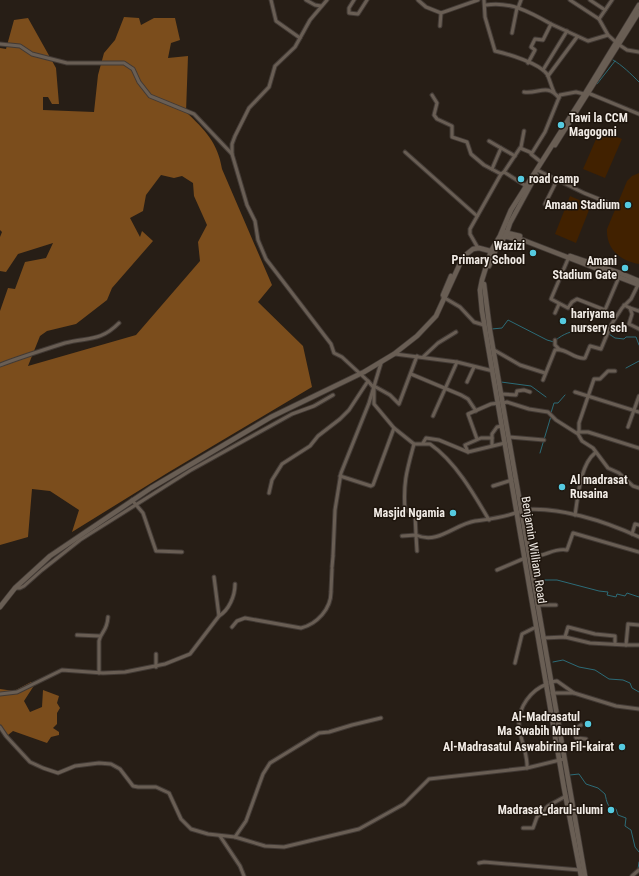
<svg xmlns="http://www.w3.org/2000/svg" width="639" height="876" font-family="'Roboto Condensed',sans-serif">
  <rect width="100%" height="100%" fill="#271e16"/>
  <g fill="#412100">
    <path d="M600,130L622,139L605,178L583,169Z"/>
    <path d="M639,173V264C620,261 606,249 607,229L627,181L632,176Z"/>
    <path d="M570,196L591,205L576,243L555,234Z"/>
  </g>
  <g fill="#7b4d1c" fill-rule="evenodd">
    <path d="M124,17L139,18L141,25L154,18H175L180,40L171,43L168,58L188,56L186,112C205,130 218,143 222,169L272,285L258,302L303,346L312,387L169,472L72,532L79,510L50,491L32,489L28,537L0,545V311L8,288L15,289L25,262L46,258L53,243L18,254L6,272L0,271V237L2,232L0,230V48L6,49L14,20L28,18L56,68L59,104H52L48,97H43V110L94,112L98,75L104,53L115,40ZM161,175L174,178L182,176L193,183L194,196L207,225L198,242L200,261L136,335L28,366L40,336L47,331L76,324L107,300L112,288L153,241L142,231L140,237L130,218L143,211L146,195Z"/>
    <path d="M31,682L35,684L24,701L30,712L42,707L43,690L59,696L57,703L60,708L57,713V724L53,728L59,732V735L51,737L47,743L13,731L8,735L0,725V689L14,691Z"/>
  </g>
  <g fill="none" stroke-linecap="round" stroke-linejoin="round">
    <g stroke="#2c6b77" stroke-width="1">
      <path d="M613,60C622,65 631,74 639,82"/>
      <path d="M597,84L615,61"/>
      <path d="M492,329L502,328L508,320L547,340L554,342"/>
      <path d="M609,334L615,338L624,339L626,337H636L639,345"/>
      <path d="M556,340C570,328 589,328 606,333"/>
      <path d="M626,368L639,361"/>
      <path d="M501,382L531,386L546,397"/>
      <path d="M551,413L554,403H558L565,395"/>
      <path d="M540,453L551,416"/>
      <path d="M538,583L544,580H557L599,591L608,592L607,595L616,597L617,594L625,596L627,593L639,597"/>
      <path d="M553,662L563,660L579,667L595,670L609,679L623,680L630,683L632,688L639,692"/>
      <path d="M570,775L579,774L586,784L598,788L605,794C607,802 607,808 616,809L618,815L626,818L625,826L631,830L635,847L639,852"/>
      <path d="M638,869L639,862"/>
    </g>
    <defs>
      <g id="street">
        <path d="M271,0L276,21L300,38"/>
        <path d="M306,0L315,5L321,6"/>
        <path d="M354,0L349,8V13L358,14L367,0"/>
        <path d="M418,0L426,7L441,13L478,0"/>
        <path d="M484,0L485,17L495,51C508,54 539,63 547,74C550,80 551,86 554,92"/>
        <path d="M570,0L599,19L608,35L618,44L627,50L639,52"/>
        <path d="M590,0L605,10"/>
        <path d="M486,5C510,1 530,12 551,24"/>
        <path d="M518,8L521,0"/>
        <path d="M599,19L612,0"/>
        <path d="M440,26L441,13"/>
        <path d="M512,33L517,8"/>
        <path d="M0,44L20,46L32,54L67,63H124L133,69L139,82L150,96L194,114L232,154L247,205L255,221L258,240L266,259L331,344L334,353L342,357L368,381L374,388V404L394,428L414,444H430C455,461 474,494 489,520"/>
        <path d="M528,63L535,50L531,47L535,39L543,40L551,24L588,41L608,35"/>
        <path d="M543,70L567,31"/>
        <path d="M548,76L577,37"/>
        <path d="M524,92C539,94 547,83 559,98"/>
        <path d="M588,93L639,114"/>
        <path d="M432,95L437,103L434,115L437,119L452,126V137L467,142L471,154L484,165L501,174"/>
        <path d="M489,141L501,148L492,169"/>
        <path d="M521,147L524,131"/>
        <path d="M501,148L515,156"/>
        <path d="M405,152L477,216"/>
        <path d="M232,154V144L235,136L249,108L269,87L275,66L295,47L310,20L327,0"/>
        <path d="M531,154L541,162"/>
        <path d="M539,171L584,193L614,205"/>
        <path d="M504,172L520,148L532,153L545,132L560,95L576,92L584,94"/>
        <path d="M545,204L557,180"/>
        <path d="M478,248L470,234V229L501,174L504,172L526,186"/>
        <path d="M568,259L551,299L568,308L572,302L577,299L605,310"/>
        <path d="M443,297L460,307L474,322L484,325"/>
        <path d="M624,305L630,308L632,314L629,324L639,329"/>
        <path d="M630,308L639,311"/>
        <path d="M555,313L559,304"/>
        <path d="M614,319L605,310L619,277"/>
        <path d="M555,340V345L559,349"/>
        <path d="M494,350L520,365L545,373"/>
        <path d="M395,354L457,362L493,371"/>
        <path d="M423,357L438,343L456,332"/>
        <path d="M0,365C21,357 43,350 65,343C88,337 100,342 119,323"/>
        <path d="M411,374L461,395L468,399L476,411"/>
        <path d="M543,380L555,350C566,347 574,360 585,358L590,346L601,349L611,325L622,308L631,299L638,285"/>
        <path d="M467,382L474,367"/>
        <path d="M374,386L390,395L399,404L417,356"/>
        <path d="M575,392L639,412"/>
        <path d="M501,394L516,395L517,391L524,390L530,392"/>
        <path d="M503,403L507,402L529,409L548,412L556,420L578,434L582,441L593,448L608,468L619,473L633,486L639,488"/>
        <path d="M433,416L457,362"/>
        <path d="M628,427L639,396"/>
        <path d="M578,432H588L639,448"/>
        <path d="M579,432V423L594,379H600L608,371H615"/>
        <path d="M509,437L544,440"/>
        <path d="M477,439L468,414L491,404L499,403"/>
        <path d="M423,443L426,438L439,440L468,452L505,443"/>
        <path d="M414,444C407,470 403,482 405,510L415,514L416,535C438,545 455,524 475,521C490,519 503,518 518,512"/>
        <path d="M492,445V434L497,427L502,426"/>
        <path d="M468,452L465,445L481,438H492"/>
        <path d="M340,476L371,486L373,485L394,428"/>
        <path d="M493,486L512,480"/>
        <path d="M269,493L272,480L282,464L310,446L318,436L340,419L349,410L368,381"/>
        <path d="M132,500L143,513L156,551L182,552"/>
        <path d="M521,510C558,506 605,521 639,537"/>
        <path d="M575,515C578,497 580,465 595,453"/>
        <path d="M632,534L635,524L639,525"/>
        <path d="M402,536L416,535L417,551"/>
        <path d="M333,555L335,510L341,473L369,403L381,363"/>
        <path d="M529,556C543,559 553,547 567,550L573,533L639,552"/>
        <path d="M332,567L333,556"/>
        <path d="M497,570L525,558"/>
        <path d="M15,588H20L24,586L42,570L80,540L191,470L292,414L314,406L333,395"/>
        <path d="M331,591L332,569"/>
        <path d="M537,605H556"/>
        <path d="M219,616C229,610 235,596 235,584"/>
        <path d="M232,627L237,621L245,618L301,628C317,624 331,609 331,592"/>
        <path d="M77,635L100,636"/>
        <path d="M565,637L568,627L595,634L615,636V644"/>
        <path d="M543,638L565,637L590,643L626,645L628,624L639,625"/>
        <path d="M626,645H639"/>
        <path d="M515,663L522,634L536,627"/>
        <path d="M156,667V654"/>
        <path d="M99,673V641C101,631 107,632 108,617"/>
        <path d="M550,682L557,681L574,693"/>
        <path d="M552,693H574L616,706L639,709"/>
        <path d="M0,694L17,692L62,670L103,673L125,672L165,664L190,654L219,616L214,577"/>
        <path d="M0,727L6,736L30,762L43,768L58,773L75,766L99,763L111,764L120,769L133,786L138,787H156L169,793L181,819L191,829L208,834L235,837L265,846L284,847L359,829L404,804L429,779L527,768C528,753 520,740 519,725C518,707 531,690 547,684"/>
        <path d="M574,730L576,738L586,739"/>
        <path d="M559,732L574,730L581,725"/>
        <path d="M527,768L564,759"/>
        <path d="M523,828H533L537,817L548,806L566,796"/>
        <path d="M220,836L240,866L244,876"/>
        <path d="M235,837L246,821L263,774L270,763L319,733L329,732L352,725L381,718"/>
        <path d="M479,863L484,862L580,870"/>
        <path d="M632,876L639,870"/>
      </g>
      <g id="secondary">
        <path d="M555,145L639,12"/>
        <path d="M504,232L520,236"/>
        <path d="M502,236L523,240L639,285"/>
        <path d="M570,256L620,273L639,281"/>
        <path d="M489,266L496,249L506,235L510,223L536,175"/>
        <path d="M484,284L490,331L585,876"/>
        <path d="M443,295L451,276"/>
        <path d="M0,607L15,588L50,556L151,488L271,417L364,372L394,354L417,336L436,316L463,257L473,249L479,248L494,252"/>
        <path d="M581,876L564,788L482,311L480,290L482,280L491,251L500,236L511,210L586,92L639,5"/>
      </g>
    </defs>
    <use href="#street" stroke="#423a35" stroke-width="5"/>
    <use href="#secondary" stroke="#423a35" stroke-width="6"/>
    <use href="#street" stroke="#695e54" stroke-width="3"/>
    <use href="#secondary" stroke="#695e54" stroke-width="4.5"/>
  </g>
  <g fill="#55cae0" stroke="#1e150d" stroke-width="1.5">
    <circle cx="561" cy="125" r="4"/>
    <circle cx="521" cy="179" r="4"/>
    <circle cx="628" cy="205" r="4"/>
    <circle cx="533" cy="253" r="4"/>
    <circle cx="625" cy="268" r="4"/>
    <circle cx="563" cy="321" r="4"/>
    <circle cx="562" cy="487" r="4"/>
    <circle cx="453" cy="513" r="4"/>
    <circle cx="588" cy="724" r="4"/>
    <circle cx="622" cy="747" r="4"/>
    <circle cx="611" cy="810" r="4"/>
  </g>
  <g text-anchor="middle" stroke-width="3" stroke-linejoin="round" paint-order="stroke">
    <g font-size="12" font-weight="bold" fill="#f1ebe5" stroke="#1e150d" text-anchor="end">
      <text x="569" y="122" text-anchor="start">Tawi la CCM<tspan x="569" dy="14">Magogoni</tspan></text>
      <text x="529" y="183" text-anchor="start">road camp</text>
      <text x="620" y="209">Amaan Stadium</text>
      <text x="525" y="250">Wazizi<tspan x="525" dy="14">Primary School</tspan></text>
      <text x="617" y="265">Amani<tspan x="617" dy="14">Stadium Gate</tspan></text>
      <text x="571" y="318" text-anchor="start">hariyama<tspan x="571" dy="14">nursery sch</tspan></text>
      <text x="570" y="484" text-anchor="start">Al madrasat<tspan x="570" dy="14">Rusaina</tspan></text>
      <text x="445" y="517">Masjid Ngamia</text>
      <text x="580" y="721">Al-Madrasatul<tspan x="580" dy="14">Ma Swabih Munir</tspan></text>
      <text x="614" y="751">Al-Madrasatul Aswabirina Fil-kairat</text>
      <text x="603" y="814">Madrasat_darul-ulumi</text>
    </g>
    <g font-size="12" fill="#f1ebe5" stroke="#1e150d">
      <text transform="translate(534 550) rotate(81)" y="4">Benjamin William Road</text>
    </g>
  </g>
</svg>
